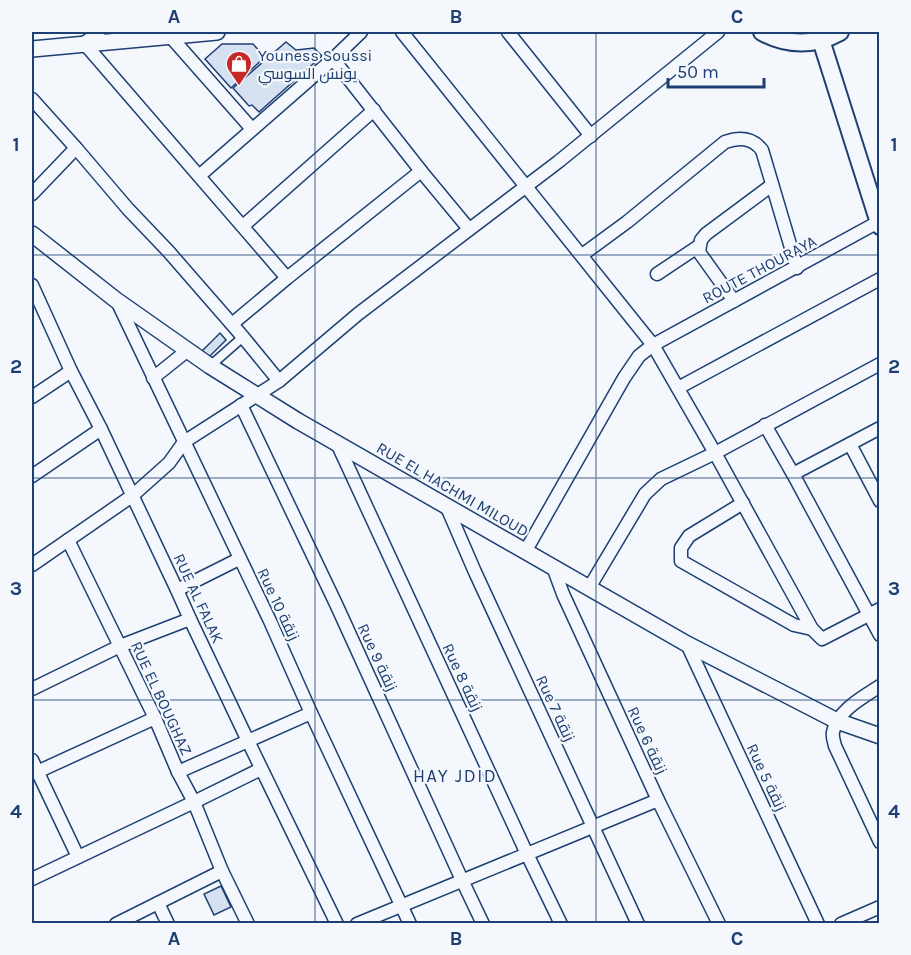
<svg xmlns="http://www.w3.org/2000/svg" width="911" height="955" font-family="Karla,Cairo,sans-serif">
  <rect width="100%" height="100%" fill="#f4f7fb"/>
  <g fill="#d5e0f0" stroke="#1d3f73" stroke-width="1.5">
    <path d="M286,42L296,50L314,48L322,56L259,112L252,105L249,106L233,88Z"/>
    <path d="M222,44H253L265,57L231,88L205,59Z"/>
    <path d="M220,333L226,340L207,359L201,352Z"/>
    <path d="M221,886L231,907L214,915L204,894Z"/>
  </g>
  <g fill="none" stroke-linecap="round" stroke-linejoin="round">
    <defs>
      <path id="pedestrian" d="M210,366L243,337"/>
      <g id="minor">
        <path d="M99,32L84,43L287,278"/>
        <path d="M402,32L653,345L715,453L812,629L822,639L880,609"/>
        <path d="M508,32L591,136"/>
        <path d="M170,36L252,129"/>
        <path d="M333,59L421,171L469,229"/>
        <path d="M32,99L76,148L128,209L169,252L243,337L279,381"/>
        <path d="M199,176L333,59L361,32"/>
        <path d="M32,194L76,148"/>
        <path d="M243,226L374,110"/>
        <path d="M582,255L627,222L725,142C739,137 752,137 762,150L797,268"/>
        <path d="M657,274L699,246"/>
        <path d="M32,285L71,371L101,429L177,590L190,619L248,741L337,924"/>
        <path d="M117,301L270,621L311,713L410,924"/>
        <path d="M734,301L699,252L701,240L706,234L772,185"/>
        <path d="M232,324L287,278L421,171"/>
        <path d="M153,378L188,350"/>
        <path d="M678,388L880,279"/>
        <path d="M32,397L71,371"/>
        <path d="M241,405L336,604L462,880L483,924"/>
        <path d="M765,425L793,474L880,635"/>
        <path d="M337,443L527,854L561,924"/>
        <path d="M850,444L880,501"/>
        <path d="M793,474L880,428"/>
        <path d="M32,476L101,429"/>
        <path d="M743,503L689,536L681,548V561L794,625L812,629"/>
        <path d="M446,505L475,572L638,924"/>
        <path d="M68,540L155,718L178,772L194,802L222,871L248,924"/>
        <path d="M525,552L624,378L639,356L653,345L880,221"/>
        <path d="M32,565L132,496L169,463L184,442L279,381L358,314L558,162L718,32"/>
        <path d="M553,567L563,594L658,800L719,924"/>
        <path d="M589,588L645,494L661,479L715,453L880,364"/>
        <path d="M177,590L239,559"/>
        <path d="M687,644L818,924"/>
        <path d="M880,686C863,697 837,711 833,732C832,737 834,741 835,746L880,842"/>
        <path d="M32,689L120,646L190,619"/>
        <path d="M32,760L78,857"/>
        <path d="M37,772L155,718"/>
        <path d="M178,772L311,713"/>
        <path d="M32,879L194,802L261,769"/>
        <path d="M158,903L168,924"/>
        <path d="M116,924L222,871"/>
        <path d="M357,924L658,800"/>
        <path d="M841,924L880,907"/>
      </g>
      <g id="tertiary">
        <path d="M32,49L217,32"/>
        <path d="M32,234L116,300L210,366L298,421L687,644L837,721L880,736"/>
      </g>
      <g id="secondary">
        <path d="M762,32C787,46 815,46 840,32"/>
        <path d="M821,40L880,226"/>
      </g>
    </defs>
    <use href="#pedestrian" stroke="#1d3f73" stroke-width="11"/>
    <use href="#minor" stroke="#1d3f73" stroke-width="15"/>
    <use href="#tertiary" stroke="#1d3f73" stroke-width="18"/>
    <use href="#secondary" stroke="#1d3f73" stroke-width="20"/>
    <use href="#pedestrian" stroke="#f4f7fb" stroke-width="8"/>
    <use href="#minor" stroke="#f4f7fb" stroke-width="12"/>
    <use href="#tertiary" stroke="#f4f7fb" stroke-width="15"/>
    <use href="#secondary" stroke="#f4f7fb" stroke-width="16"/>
  </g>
  <path fill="none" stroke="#1d3f73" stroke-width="1.5" stroke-opacity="0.55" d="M315,32V924M596,32V924M32,255H880M32,478H880M32,700H880"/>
  <defs>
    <symbol id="shop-pin" viewBox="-11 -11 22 30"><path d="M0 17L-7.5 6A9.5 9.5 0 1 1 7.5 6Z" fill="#c62828" stroke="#f4f7fb"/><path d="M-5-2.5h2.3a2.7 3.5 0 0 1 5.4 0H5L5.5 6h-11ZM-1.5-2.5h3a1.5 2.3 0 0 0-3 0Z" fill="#fff"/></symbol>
  </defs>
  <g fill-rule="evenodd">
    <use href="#shop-pin" x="224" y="49" width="30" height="40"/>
  </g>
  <g text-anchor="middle" stroke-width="4.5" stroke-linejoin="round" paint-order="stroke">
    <g font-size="16" fill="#1d3f73" stroke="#f4f7fb" text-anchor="start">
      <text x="258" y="61">Youness Soussi<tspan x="258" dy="18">يونس السوسي</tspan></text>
    </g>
    <g font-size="16" fill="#1d3f73" stroke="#f4f7fb">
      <text transform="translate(759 269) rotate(-28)" y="6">ROUTE THOURAYA</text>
      <text transform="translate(453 489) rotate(30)" y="6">RUE EL HACHMI MILOUD</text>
      <text transform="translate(199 598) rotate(65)" y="6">RUE AL FALAK</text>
      <text transform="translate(279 604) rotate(65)" y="6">Rue 10 زنقة</text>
      <text transform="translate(378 657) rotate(65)" y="6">Rue 9 زنقة</text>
      <text transform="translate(463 677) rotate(65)" y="6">Rue 8 زنقة</text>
      <text transform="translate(162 698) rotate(65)" y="6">RUE EL BOUGHAZ</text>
      <text transform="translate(556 708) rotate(65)" y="6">Rue 7 زنقة</text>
      <text transform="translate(648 740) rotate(65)" y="6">Rue 6 زنقة</text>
      <text transform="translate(767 777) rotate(65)" y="6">Rue 5 زنقة</text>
    </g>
    <g font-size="18" letter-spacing="1.5" fill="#1d3f73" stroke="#f4f7fb">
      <text x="455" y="782">HAY JDID</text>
    </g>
  </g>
  <rect width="911" height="955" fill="none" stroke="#f4f7fb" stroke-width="66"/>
  <path d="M668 78v9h96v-9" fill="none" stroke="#1d3f73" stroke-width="3"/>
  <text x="677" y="78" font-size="18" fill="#1d3f73" stroke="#f4f7fb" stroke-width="4.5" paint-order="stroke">50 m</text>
  <rect x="33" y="33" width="845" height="889" fill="none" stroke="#1d3f73" stroke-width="2"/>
  <g font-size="20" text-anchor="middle" font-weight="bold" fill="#1d3f73">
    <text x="174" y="23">A</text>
    <text x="456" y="23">B</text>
    <text x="737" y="23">C</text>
    <text x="16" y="151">1</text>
    <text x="894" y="151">1</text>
    <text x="16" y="373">2</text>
    <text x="894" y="373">2</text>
    <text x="16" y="595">3</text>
    <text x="894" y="595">3</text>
    <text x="16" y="818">4</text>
    <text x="894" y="818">4</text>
    <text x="174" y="945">A</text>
    <text x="456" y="945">B</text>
    <text x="737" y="945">C</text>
  </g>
</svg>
